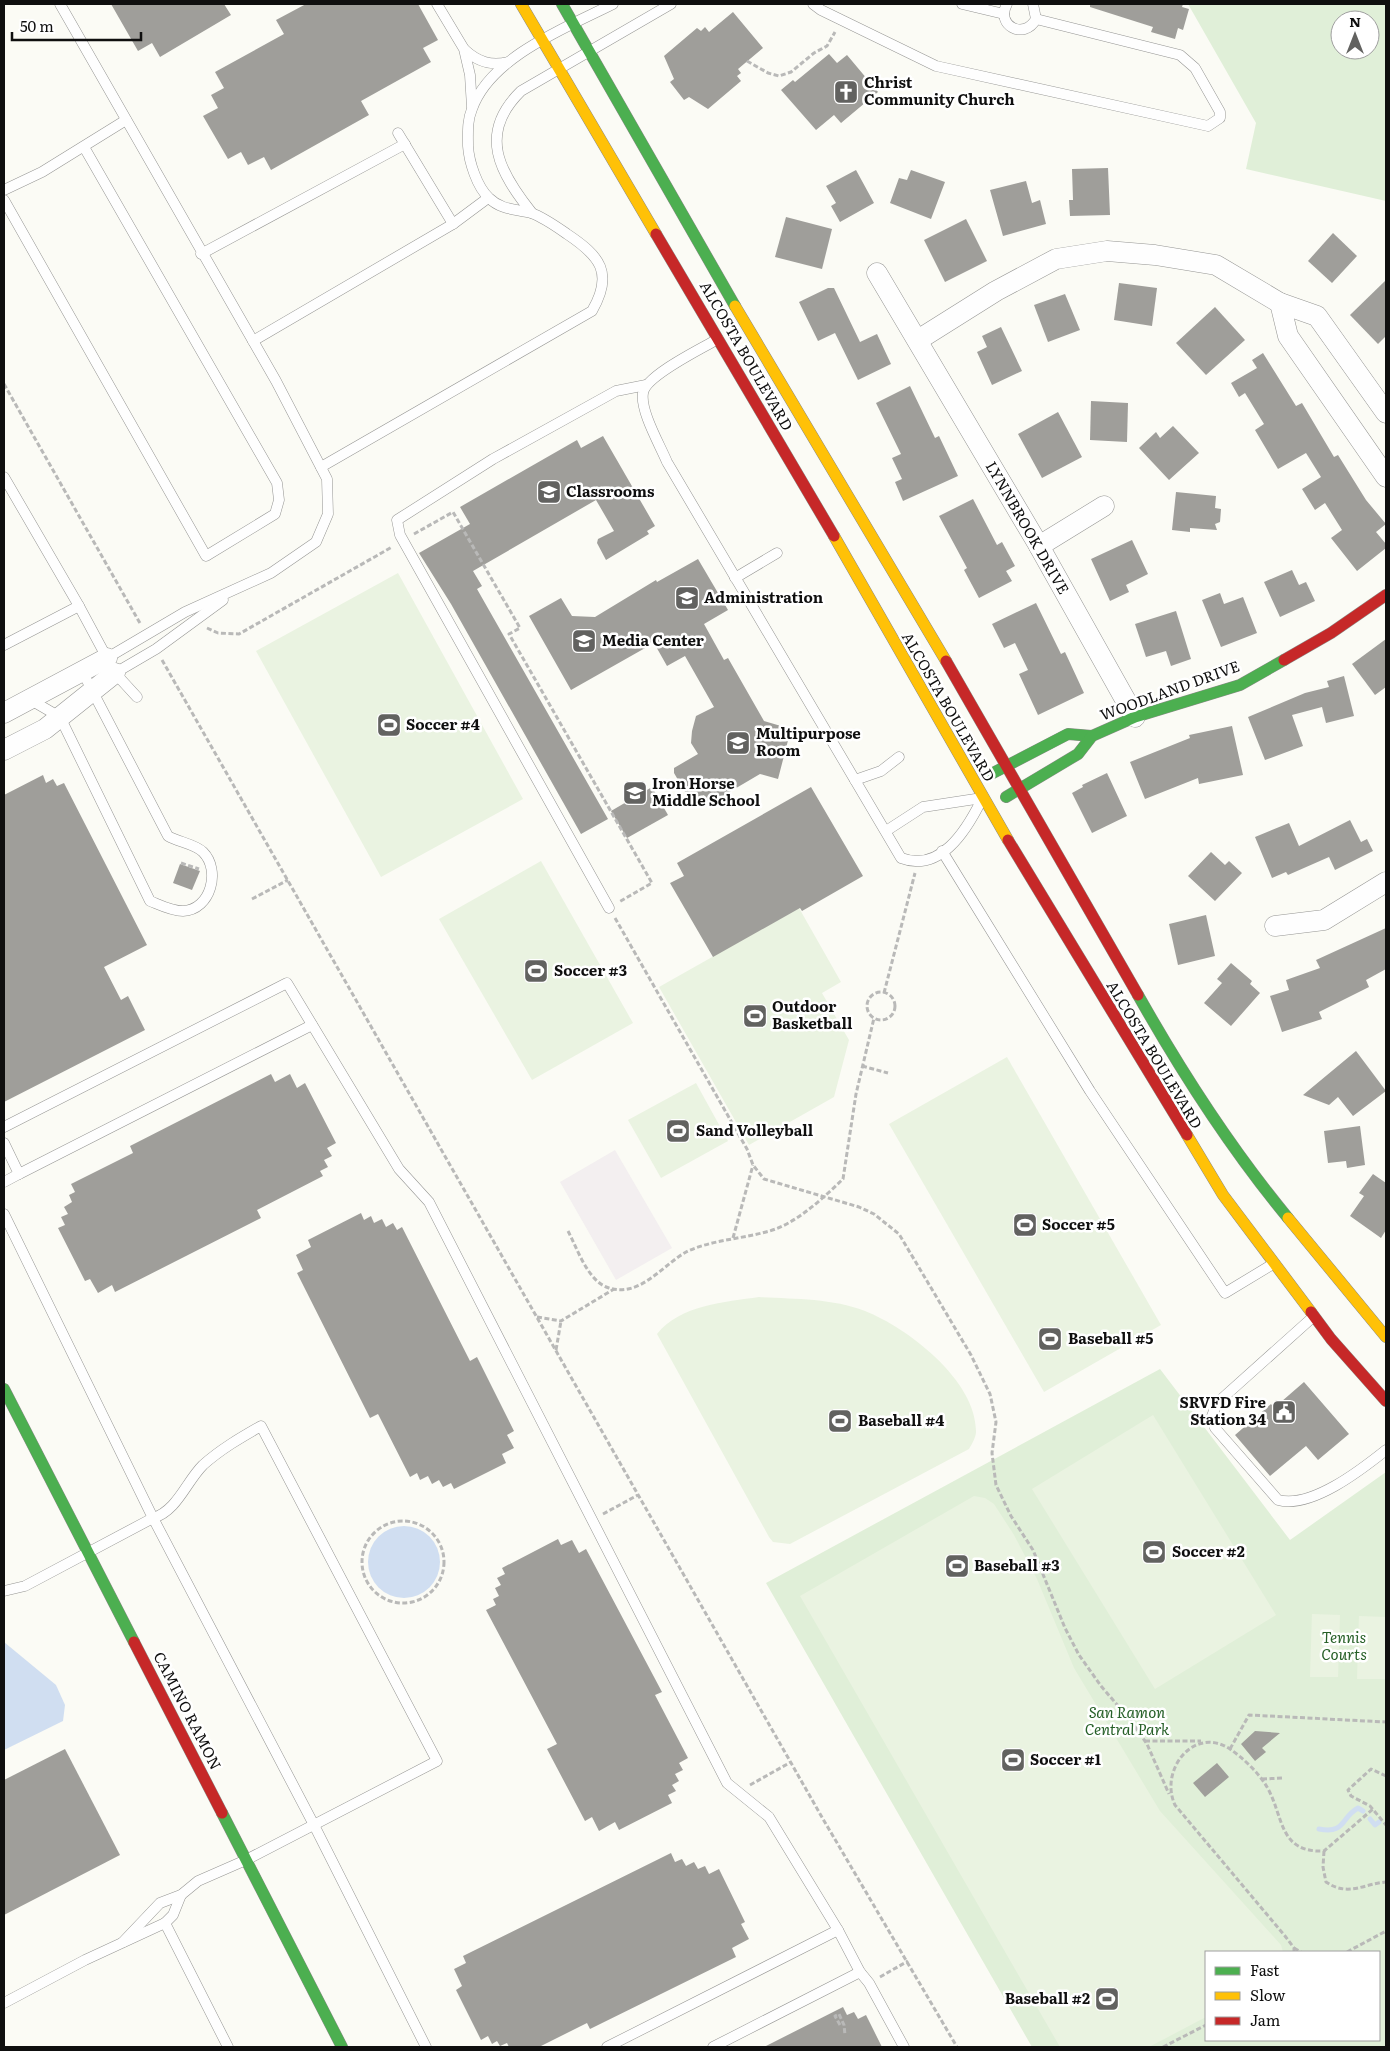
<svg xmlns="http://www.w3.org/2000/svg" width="1390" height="2051" font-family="Literata,serif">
  <rect width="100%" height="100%" fill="#fbfbf5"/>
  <path fill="#f3eff0" d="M615,1150L672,1248L616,1280L560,1182Z"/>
  <g fill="#e0efd8" fill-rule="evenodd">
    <path d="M1188,4H1386V201L1246,169L1256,123ZM1340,20H1370V50H1340Z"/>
    <path d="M1160,1369L1290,1540L1386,1472V2047H1032L766,1583ZM1206,1952H1379V2040H1206Z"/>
  </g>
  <g fill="#eaf3e1">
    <path d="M398,573L523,799L381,877L256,651Z"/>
    <path d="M541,861L633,1023L532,1080L439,919Z"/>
    <path d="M799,908L841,982L822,993L849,1040L834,1097L749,1145L659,987Z"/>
    <path d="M1007,1057L1161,1325L1044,1392L889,1124Z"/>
    <path d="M696,1083L728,1141L661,1178L628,1120Z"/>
    <path d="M759,1297C794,1299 832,1298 865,1311C908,1328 977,1381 976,1432C976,1437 972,1444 969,1449L790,1544L773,1542L769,1537L657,1334C680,1305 725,1302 759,1297Z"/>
    <path d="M1153,1415L1276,1615L1155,1689L1032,1489Z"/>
    <path d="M974,1496L985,1498L994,1504L1014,1535L1037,1579L1074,1668L1160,1811L1281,1945L1283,1952H1206V2017L1149,2047H1060L800,1596Z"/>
    <path d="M1312,1614L1340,1615L1338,1677H1310Z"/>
    <path d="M1359,1616L1386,1617L1385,1679H1357Z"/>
  </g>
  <g fill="#d0def1">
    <circle cx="404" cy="1562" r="36"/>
    <path d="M4,1642L56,1685L65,1705L63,1721L4,1750Z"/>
  </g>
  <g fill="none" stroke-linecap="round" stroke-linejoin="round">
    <g stroke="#d0def1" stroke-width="5">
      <path d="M1370,1819L1375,1825L1379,1822"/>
      <path d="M1319,1829C1346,1834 1340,1818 1358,1808L1363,1811"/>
    </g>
  </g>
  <g fill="#9f9e9a">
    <path d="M111,4H224L231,15L160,57L152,43L138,51Z"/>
    <path d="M306,4H418L438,40L423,48L431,62L361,101L369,115L271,170L264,157L248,165L241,152L228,159L203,116L218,108L211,95L224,88L215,72L284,34L276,20Z"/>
    <path d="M1090,4H1183L1182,7L1189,9L1183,30L1178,28L1175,39L1151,32L1153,27L1090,7Z"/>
    <path d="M733,12L763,48L738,69L741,73L737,76L741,81L708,109L689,97L684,100L670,82L674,79L664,56L697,28L701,31L705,27L709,32Z"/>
    <path d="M829,54L837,63L847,55L878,92L841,123L834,115L816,130L781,90L793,80L795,82Z"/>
    <path d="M1108,168L1110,215L1070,216L1069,200H1073L1072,169Z"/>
    <path d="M856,170L874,203L840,222L831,206L836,203L826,186Z"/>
    <path d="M911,170L945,182L931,219L890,203L899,178L907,180Z"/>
    <path d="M1026,181L1032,203L1040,200L1046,224L1003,236L990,190Z"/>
    <path d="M786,217L832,229L822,269L775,257Z"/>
    <path d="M966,219L987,261L945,282L924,240Z"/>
    <path d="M1333,233L1357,256L1332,283L1308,261Z"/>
    <path d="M1386,280V336L1378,344L1350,315Z"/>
    <path d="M1119,283L1157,288L1152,326L1114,320Z"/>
    <path d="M828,288H834L860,342L877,334L891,364L858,380L835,333L818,341L799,302Z"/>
    <path d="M1065,294L1080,330L1048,342L1034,305Z"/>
    <path d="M1215,307L1245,340L1206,375L1176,343Z"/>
    <path d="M1001,327L1022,371L992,385L977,352L987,347L982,336Z"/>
    <path d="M1263,353L1296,406L1302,403L1334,457L1338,455L1366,500L1386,524L1376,532L1386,544V548L1357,571L1331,538L1342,530L1325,503L1315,510L1302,489L1321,477L1306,453L1278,469L1255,430L1264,424L1245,393L1239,397L1231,383L1257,368L1252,360Z"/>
    <path d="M910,386L935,438L939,436L958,476L903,501L895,482L902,479L892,458L901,454L876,403Z"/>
    <path d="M1091,401L1128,403L1127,442L1090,440Z"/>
    <path d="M1058,412L1082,457L1042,478L1018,434Z"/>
    <path d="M1173,426L1199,453L1169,480L1139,448L1156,432L1160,438Z"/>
    <path d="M603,436L655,526L647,531L649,534L606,560L597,543L598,539L614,531L596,500L473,571L482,586L477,589L608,819L581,834L451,604L419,553L470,524L460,507L577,440L581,448Z"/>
    <path d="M1176,492L1216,496L1215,508L1221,509L1220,522L1215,524L1217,530L1190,528V532L1172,530Z"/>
    <path d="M973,499L997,545L1002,542L1015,566L1006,571L1012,581L979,598L964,570L967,568L939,516Z"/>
    <path d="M1132,540L1148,574L1126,585L1129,592L1110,601L1091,559Z"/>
    <path d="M698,559L728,610L704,624L724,660L728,658L764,721L791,729L778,779L760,774L709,804L704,795L691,802L674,773V768L698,754L691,743L692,731L696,716L714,707L685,656L667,666L654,643L571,690L529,616L561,598L572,616L595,617L656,580L657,582Z"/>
    <path d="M1292,570L1299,585L1306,582L1315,601L1280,617L1264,582Z"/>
    <path d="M1220,593L1224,604L1243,597L1257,633L1221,647L1202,600Z"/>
    <path d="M1036,603L1061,654L1065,652L1084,693L1038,715L1019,674L1028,670L1015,643L1004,648L992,624Z"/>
    <path d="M1176,611L1191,659L1171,666L1166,651L1146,657L1135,624Z"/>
    <path d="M1386,639V687L1375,695L1352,664Z"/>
    <path d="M1344,676L1354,716L1326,723L1322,707L1292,715L1303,746L1265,760L1248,717L1305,693L1329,687L1327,681Z"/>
    <path d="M1232,726L1243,775L1199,784L1198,778L1145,799L1130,762L1190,738L1189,735Z"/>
    <path d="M1107,773L1127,816L1092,833L1072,793L1083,787L1082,785Z"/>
    <path d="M43,775L46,783L53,779L57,786L64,783L147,945L104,967L121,1000L128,996L145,1030L4,1102V795Z"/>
    <path d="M652,787L668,815L627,838L611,811Z"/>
    <path d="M811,787L863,876L802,911L800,908L713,957L670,883L684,876L677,863Z"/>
    <path d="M1350,820L1361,842L1367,839L1373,851L1335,870L1329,857L1288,875L1286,872L1272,878L1255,837L1289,823L1299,846Z"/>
    <path d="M1211,852L1225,865L1229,861L1242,873L1215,901L1188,876Z"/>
    <path d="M180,864L200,871L192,890L173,883Z"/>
    <path d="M1206,915L1215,956L1178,965L1169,924Z"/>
    <path d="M1386,928V969L1366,980L1369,987L1319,1012L1322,1019L1282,1032L1270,996L1289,990L1286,980L1320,968L1316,960Z"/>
    <path d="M1231,963L1252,981L1250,984L1260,993L1231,1026L1204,1003L1222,983L1217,979Z"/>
    <path d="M1356,1051L1386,1091L1353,1116L1338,1097L1329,1105L1303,1095Z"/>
    <path d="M271,1074L275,1082L290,1074L297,1088L305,1083L336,1143L327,1148L332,1156L324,1160L328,1167L320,1171L323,1176L257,1210L261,1218L115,1292L112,1285L98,1293L90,1279L85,1281L58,1228L65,1225L61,1217L68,1214L64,1207L72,1202L69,1195L75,1192L71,1184L133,1153L130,1146Z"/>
    <path d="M1360,1126L1365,1165L1347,1168L1346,1161L1328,1163L1324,1131Z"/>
    <path d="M1373,1174L1386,1183V1230L1381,1238L1350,1216L1364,1196L1359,1193Z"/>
    <path d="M361,1213L364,1220L371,1216L374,1223L382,1219L386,1227L393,1223L397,1230L402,1227L470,1361L477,1357L514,1431L507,1435L514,1448L502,1454L506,1463L454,1489L451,1483L443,1487L439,1480L432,1484L428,1476L420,1480L417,1473L410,1477L378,1414L370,1418L297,1273L303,1270L296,1255L311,1247L308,1240Z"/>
    <path d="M1304,1382L1349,1434L1318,1460L1306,1446L1270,1476L1235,1435L1271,1404L1274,1408Z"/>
    <path d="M558,1539L561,1545L572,1540L579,1553L586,1549L662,1692L655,1695L688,1758L679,1763L683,1770L675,1774L679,1781L672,1785L676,1791L668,1795L672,1803L619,1830L615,1822L599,1831L592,1817L585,1821L547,1749L557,1744L486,1610L496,1605L493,1599L499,1596L495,1588L501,1585L497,1578L505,1574L502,1568Z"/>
    <path d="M1255,1731L1280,1733L1262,1748L1266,1752L1255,1761L1241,1744Z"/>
    <path d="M65,1749L120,1855L4,1915V1780Z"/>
    <path d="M1217,1763L1229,1777L1205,1797L1193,1783Z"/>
    <path d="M671,1853L675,1862L682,1859L686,1866L694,1862L698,1869L705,1866L709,1874L719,1869L745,1922L741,1924L749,1939L732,1948L736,1957L590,2029L587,2023L539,2047H509L507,2043L500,2046L497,2041L492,2044L488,2036L481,2040L456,1990L462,1986L454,1969L466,1963L463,1956Z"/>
    <path d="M843,2007L847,2015L854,2012L858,2019L866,2015L882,2047H764Z"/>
  </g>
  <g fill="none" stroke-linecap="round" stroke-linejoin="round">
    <defs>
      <g id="lane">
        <path d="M60,4L276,381L327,479L328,514L316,542L271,573L185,612L107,658"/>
        <path d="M437,4L464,49L470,75L472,107"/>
        <path d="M813,4L821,10L936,66L1208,126L1220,118V112L1195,68L1180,55L1036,19"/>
        <path d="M962,4L1004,14"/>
        <path d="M1007,4C995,25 1024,41 1036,19L1033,4"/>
        <path d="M465,50C478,62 491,66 508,62"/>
        <path d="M398,133L453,224"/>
        <path d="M4,190L42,172L126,120"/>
        <path d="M4,200L206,556L275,514L279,500L277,483L84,147"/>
        <path d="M532,213C500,173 477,134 521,91L671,4"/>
        <path d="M201,254L405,144"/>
        <path d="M718,339C702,348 645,376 643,393C640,411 660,445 667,462L901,858C940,873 966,831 981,801"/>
        <path d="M253,341L453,224L488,198"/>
        <path d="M321,467L592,311C614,273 600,256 567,234C557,227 543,217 531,213C516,209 501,210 489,198C477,187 469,162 468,146C468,133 467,121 472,109C490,57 567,27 613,4"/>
        <path d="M4,477L79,606L115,673L137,697"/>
        <path d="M735,578L777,553"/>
        <path d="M4,645L79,606"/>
        <path d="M115,673L156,649L223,600"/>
        <path d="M29,699L60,717L150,901C160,905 171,911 183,911C211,910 221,870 203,852C195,844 178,842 168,836L82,671"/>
        <path d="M855,780L881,771L899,757"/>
        <path d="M886,831L923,807L982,798"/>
        <path d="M942,851L1090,1091L1225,1293L1273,1264"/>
        <path d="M609,908L400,535L397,520L493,459L616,391L646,385"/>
        <path d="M4,1127L287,983L399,1169L429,1202L727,1783L769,1817L838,1930L860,1972L869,1983L904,2047"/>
        <path d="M4,1143L19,1174L312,1025"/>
        <path d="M4,1182L19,1174"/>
        <path d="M4,1214L153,1518L314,1825L426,2047"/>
        <path d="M1313,1317L1217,1403L1212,1416L1215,1428L1278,1500C1311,1509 1361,1470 1386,1450"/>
        <path d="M4,1591L25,1586L153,1518C177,1511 186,1482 203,1465C221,1449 240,1438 261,1426L437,1761L246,1860L198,1881L181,1895L160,1903L123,1942"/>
        <path d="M165,1923L228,2047"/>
        <path d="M4,2003L85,1960L165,1923L173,1915L181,1895"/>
        <path d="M607,2047L838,1930"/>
        <path d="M713,2047L860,1972"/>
      </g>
      <g id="street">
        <path d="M877,273L1039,546L1135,717"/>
        <path d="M1280,303L1288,336L1386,477"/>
        <path d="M918,340L996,291L1056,259L1107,251L1155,255L1216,265L1280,303L1317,316L1386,413"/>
        <path d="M1039,546L1104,506"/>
        <path d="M4,713L107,658"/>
        <path d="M4,750L45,729L115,673"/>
        <path d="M1275,926L1324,920L1386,882"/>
      </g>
      <g id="fast">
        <path d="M562,4L735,306"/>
        <path d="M991,774L1068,734L1092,736"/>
        <path d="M1006,797L1078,754L1092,736L1135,717L1240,685L1284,660"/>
        <path d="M1138,995C1182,1073 1231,1149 1288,1218"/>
        <path d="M4,1389L134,1642"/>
        <path d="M222,1813L342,2047"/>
      </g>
      <g id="slow">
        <path d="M521,4L656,234"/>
        <path d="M735,306L946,661"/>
        <path d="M834,536L1008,840"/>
        <path d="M1187,1135L1223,1195L1311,1312"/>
        <path d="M1288,1218L1386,1337"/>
      </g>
      <g id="jam">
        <path d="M656,234L834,536"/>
        <path d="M1284,660L1331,633L1386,595"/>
        <path d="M946,661L1138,995"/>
        <path d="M1008,840L1187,1135"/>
        <path d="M1311,1312L1331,1339L1386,1401"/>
        <path d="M134,1642L222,1813"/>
      </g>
    </defs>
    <use href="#lane" stroke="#959593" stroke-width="11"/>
    <use href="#street" stroke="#959593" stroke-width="21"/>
    <use href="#fast" stroke="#8c8c89" stroke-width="12"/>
    <use href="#slow" stroke="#8c8c89" stroke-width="12"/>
    <use href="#jam" stroke="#8c8c89" stroke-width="12"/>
    <g stroke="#b9b9b8" stroke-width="3" stroke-dasharray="5 2.5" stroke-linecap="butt">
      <path d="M747,61L768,73L779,76L791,72L814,53L827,46L835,32"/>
      <path d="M4,384L141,625"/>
      <path d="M414,534L453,512L520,628L509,634L652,883L619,902"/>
      <path d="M207,628L218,633L239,634L392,547"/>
      <path d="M162,660L823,1819L957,2047"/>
      <path d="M181,863L199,869"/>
      <path d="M252,899L288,880"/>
      <path d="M615,918L747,1149L753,1165L764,1179L859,1207L874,1214L899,1234L971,1355L990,1394L996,1422L992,1453L996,1485L1011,1516L1033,1550L1065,1628L1079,1655L1101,1686L1131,1721L1147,1744L1169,1794"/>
      <circle cx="881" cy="1006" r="14"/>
      <path d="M884,993L915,873"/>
      <path d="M862,1066L888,1073"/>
      <path d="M568,1231C577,1248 588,1282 609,1288C641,1298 664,1263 688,1251C713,1240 740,1239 766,1232C795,1225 822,1199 843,1179L856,1094L874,1018"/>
      <path d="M733,1238L753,1165"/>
      <path d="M537,1317L561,1321L614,1289"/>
      <path d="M556,1350L561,1321"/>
      <path d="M603,1514L638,1495"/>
      <circle cx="403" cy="1562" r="41"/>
      <path d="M1145,1741H1201"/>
      <path d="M1230,1749L1249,1715L1386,1722"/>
      <path d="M1386,1776L1371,1769L1348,1790L1351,1796L1370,1806L1386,1825"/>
      <path d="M1262,1779L1283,1778"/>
      <path d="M750,1785L791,1762"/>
      <path d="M1324,1851L1323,1867L1326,1882C1348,1897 1363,1884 1386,1882"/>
      <path d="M1294,1948L1301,1952"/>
      <path d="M1294,1952V1948L1285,1936L1175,1805C1159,1771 1193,1725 1230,1749C1243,1758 1259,1773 1267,1787C1284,1816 1278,1853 1324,1851L1373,1809"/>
      <path d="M1347,1952L1386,1931"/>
      <path d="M880,1977L908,1961"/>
      <path d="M840,2025L835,2016L839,2014L844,2025L845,2035"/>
      <path d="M1163,2047L1206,2025"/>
    </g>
    <use href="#lane" stroke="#fefefe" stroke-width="10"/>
    <use href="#street" stroke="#fefefe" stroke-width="20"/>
    <use href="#fast" stroke="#4caf50" stroke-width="11"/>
    <use href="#slow" stroke="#ffc107" stroke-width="11"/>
    <use href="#jam" stroke="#c62828" stroke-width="11"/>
  </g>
  <defs>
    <symbol id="church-square" viewBox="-11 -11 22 22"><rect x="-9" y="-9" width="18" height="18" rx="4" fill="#626260" stroke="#fff"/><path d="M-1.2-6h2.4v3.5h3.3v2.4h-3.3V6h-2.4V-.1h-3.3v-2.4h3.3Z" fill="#fff"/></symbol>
    <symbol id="school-square" viewBox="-11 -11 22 22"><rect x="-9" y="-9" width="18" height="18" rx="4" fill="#626260" stroke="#fff"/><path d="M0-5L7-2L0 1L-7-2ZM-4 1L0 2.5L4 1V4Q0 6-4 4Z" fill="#fff"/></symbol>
    <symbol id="stadium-square" viewBox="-11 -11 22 22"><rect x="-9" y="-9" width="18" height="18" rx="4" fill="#626260" stroke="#fff"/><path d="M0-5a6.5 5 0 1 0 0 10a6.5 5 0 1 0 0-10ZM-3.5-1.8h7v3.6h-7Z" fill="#fff"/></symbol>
    <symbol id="civic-square" viewBox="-11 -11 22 22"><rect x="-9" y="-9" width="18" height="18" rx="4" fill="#626260" stroke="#fff"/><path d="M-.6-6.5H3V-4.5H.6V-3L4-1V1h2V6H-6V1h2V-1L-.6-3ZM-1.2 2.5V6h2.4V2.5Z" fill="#fff"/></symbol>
  </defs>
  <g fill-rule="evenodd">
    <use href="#church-square" x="832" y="78" width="28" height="28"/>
    <use href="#school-square" x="535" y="478" width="28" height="28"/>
    <use href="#school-square" x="673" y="584" width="28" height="28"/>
    <use href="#school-square" x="570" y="627" width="28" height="28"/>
    <use href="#stadium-square" x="375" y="711" width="28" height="28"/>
    <use href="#school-square" x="724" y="729" width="28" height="28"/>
    <use href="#school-square" x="621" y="779" width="28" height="28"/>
    <use href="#stadium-square" x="522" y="957" width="28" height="28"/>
    <use href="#stadium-square" x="741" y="1002" width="28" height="28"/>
    <use href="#stadium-square" x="664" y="1117" width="28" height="28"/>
    <use href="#stadium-square" x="1011" y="1211" width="28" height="28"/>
    <use href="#stadium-square" x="1036" y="1325" width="28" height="28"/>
    <use href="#civic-square" x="1270" y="1398" width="28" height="28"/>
    <use href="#stadium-square" x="826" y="1407" width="28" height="28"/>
    <use href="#stadium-square" x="1140" y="1538" width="28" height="28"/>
    <use href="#stadium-square" x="943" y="1552" width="28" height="28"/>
    <use href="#stadium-square" x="999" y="1746" width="28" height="28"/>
    <use href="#stadium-square" x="1093" y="1985" width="28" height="28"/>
  </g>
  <g text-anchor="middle" stroke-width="5" stroke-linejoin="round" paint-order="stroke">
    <g font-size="15" font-weight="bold" fill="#0f0f0f" stroke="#fff" text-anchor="start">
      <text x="864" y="88">Christ<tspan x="864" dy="17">Community Church</tspan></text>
      <text x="566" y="497">Classrooms</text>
      <text x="704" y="603">Administration</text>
      <text x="602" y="646">Media Center</text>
      <text x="406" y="730">Soccer #4</text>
      <text x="756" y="739">Multipurpose<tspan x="756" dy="17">Room</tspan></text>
      <text x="652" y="789">Iron Horse<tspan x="652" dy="17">Middle School</tspan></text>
      <text x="554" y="976">Soccer #3</text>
      <text x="772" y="1012">Outdoor<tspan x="772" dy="17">Basketball</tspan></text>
      <text x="696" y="1136">Sand Volleyball</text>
      <text x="1042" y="1230">Soccer #5</text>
      <text x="1068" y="1344">Baseball #5</text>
      <text x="1266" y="1408" text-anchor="end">SRVFD Fire<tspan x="1266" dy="17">Station 34</tspan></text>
      <text x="858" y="1426">Baseball #4</text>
      <text x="1172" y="1557">Soccer #2</text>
      <text x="974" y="1571">Baseball #3</text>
      <text x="1030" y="1765">Soccer #1</text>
      <text x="1090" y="2004" text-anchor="end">Baseball #2</text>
    </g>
    <g font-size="15" fill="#0f0f0f" stroke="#fff">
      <text transform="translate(746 356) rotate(60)" y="5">ALCOSTA BOULEVARD</text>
      <text transform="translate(1027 528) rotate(60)" y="5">LYNNBROOK DRIVE</text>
      <text transform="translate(1170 691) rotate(-20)" y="5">WOODLAND DRIVE</text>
      <text transform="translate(948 707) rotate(60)" y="5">ALCOSTA BOULEVARD</text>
      <text transform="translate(1154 1055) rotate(59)" y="5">ALCOSTA BOULEVARD</text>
      <text transform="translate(187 1711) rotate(63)" y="5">CAMINO RAMON</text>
    </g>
    <g font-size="15" font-style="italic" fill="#276028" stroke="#fff">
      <text x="1344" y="1643">Tennis<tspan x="1344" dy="17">Courts</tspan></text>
      <text x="1127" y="1718">San Ramon<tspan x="1127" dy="17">Central Park</tspan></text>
    </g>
  </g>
  <rect width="1390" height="2051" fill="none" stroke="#0f0f0f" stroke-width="10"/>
  <rect x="1205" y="1951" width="175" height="90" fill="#ffffff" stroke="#9f9f9f"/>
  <rect x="1215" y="1967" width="25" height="8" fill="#4caf50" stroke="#9f9f9f"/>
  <text x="1250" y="1976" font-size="15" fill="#0f0f0f">Fast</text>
  <rect x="1215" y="1992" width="25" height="8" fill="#ffc107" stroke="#9f9f9f"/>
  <text x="1250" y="2001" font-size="15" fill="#0f0f0f">Slow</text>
  <rect x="1215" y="2017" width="25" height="8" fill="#c62828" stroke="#9f9f9f"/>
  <text x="1250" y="2026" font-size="15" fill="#0f0f0f">Jam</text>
  <g transform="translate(1355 35)"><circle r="24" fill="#ffffff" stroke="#9f9f9f"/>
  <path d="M0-4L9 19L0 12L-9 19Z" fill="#626260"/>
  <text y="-8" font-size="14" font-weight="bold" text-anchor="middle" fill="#0f0f0f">N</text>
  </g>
  <path d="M12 32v8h129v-8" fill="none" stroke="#0f0f0f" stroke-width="2.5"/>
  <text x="20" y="32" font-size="15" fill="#0f0f0f" stroke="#ffffff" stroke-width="4" paint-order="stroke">50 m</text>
</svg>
